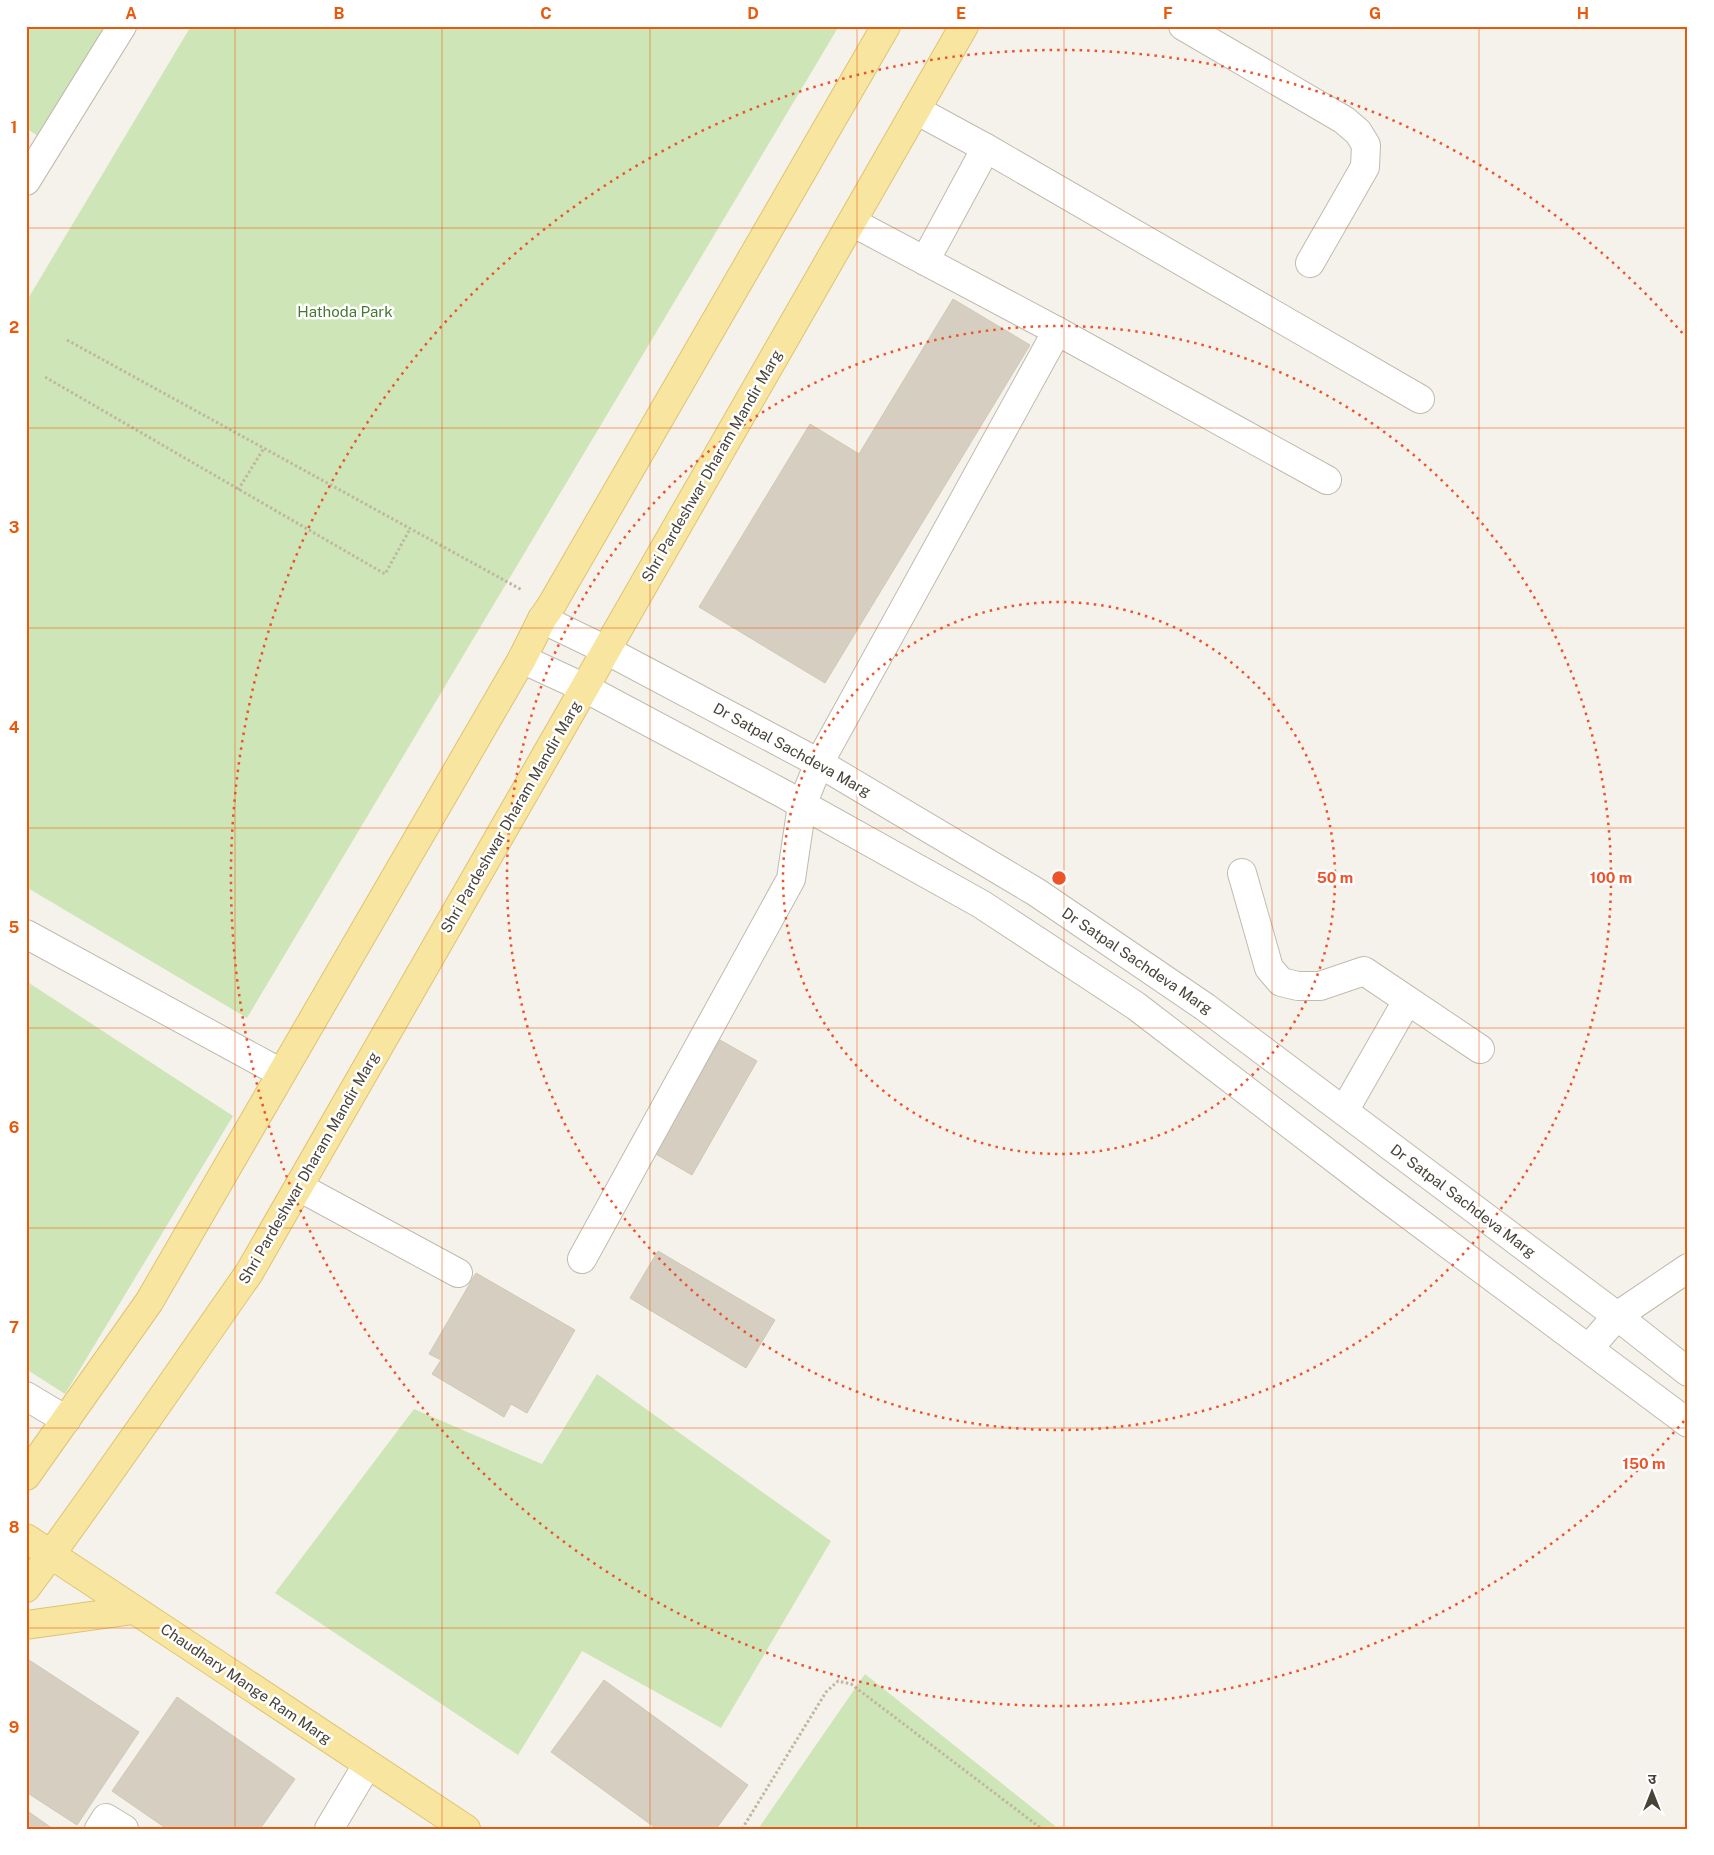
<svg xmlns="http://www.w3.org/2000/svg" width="1714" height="1855" font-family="'Public Sans','Noto Sans Devanagari',sans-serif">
  <rect width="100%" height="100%" fill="#f5f2eb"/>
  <g fill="#cee6b7">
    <path d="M26,26H133L59,150L26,128Z"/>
    <path d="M191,26H839L247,1018L26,887V302Z"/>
    <path d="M26,981L233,1116L65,1394L26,1369Z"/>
    <path d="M597,1374L831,1541L721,1728L582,1651L518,1755L275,1593L414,1409L542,1464Z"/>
    <path d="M865,1674L1059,1829H758Z"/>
  </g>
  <g fill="#d6cfc1" stroke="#d0c7b5">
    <path d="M953,299L1030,345L825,683L699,607L810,424L859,454Z"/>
    <path d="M720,1040L757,1061L692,1175L654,1153Z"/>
    <path d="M658,1251L775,1320L746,1368L630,1298Z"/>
    <path d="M476,1273L575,1330L527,1413L511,1404L504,1417L432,1374L441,1360L429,1354Z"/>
    <path d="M26,1658L139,1732L77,1825L26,1792Z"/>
    <path d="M604,1680L748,1785L716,1829H657L551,1752Z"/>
    <path d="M177,1697L295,1779L260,1829H167L112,1791Z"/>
    <path d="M26,1810L53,1829H26Z"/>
  </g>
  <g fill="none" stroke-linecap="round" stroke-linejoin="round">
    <defs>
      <g id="minor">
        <path d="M1183,26L1344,120L1358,132L1366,145L1365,167L1310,263"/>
        <path d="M916,110L986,148L1420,399"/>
        <path d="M26,181L122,26"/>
        <path d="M852,222L1057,331L1327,480"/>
        <path d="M925,261L986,148"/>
        <path d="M542,619L606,650L819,763L1036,892L1205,1007L1617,1316L1688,1372"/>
        <path d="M522,659L585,688L780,792L981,904L1136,1006L1373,1188L1688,1423"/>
        <path d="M1242,873L1269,968L1281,982L1298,986H1320L1364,971L1480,1049"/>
        <path d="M26,934L281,1073"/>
        <path d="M1344,1111L1407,1001"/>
        <path d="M299,1187L458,1273"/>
        <path d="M582,1259L791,879L802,805L819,763L1057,331"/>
        <path d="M1589,1348L1617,1316L1688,1268"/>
        <path d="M26,1396L66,1420"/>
        <path d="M99,1829L106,1818L124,1829"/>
        <path d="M329,1829L367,1765"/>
      </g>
      <g id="major">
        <path d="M26,1476L149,1302L522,659L542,619L551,606L886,26"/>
        <path d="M26,1538L466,1829"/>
        <path d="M26,1588C103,1485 175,1378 249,1273L964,26"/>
        <path d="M26,1625L133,1610"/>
      </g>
    </defs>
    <use href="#minor" stroke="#c0bbae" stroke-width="30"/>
    <use href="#major" stroke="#dec470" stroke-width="30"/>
    <g stroke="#c1b7a0" stroke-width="3" stroke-dasharray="2.5 2.5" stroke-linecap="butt">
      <path d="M67,340L522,590"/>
      <path d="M45,377L385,574L410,529"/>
      <path d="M238,490L264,448"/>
      <path d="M742,1829L826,1692L838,1681L851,1684L1042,1829"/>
    </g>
    <use href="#minor" stroke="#fff" stroke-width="28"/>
    <use href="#major" stroke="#f8e5a0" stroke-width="28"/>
  </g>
  <path fill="none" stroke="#e8590c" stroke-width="1" stroke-opacity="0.55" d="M235,26V1829M442,26V1829M650,26V1829M857,26V1829M1064,26V1829M1272,26V1829M1479,26V1829M26,228H1688M26,428H1688M26,628H1688M26,828H1688M26,1028H1688M26,1228H1688M26,1428H1688M26,1628H1688"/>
  <g fill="none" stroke="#ed5329" stroke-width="2.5" stroke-dasharray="2.5 5">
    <circle cx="1059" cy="878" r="276"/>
    <circle cx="1059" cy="878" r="552"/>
    <path d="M1684 1421A828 828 0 1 1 1684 335"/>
  </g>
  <g text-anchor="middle" stroke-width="5" stroke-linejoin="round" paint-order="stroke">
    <g font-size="15" fill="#46782f" stroke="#fff">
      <text x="345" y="317">Hathoda Park</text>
    </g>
    <g font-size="15" fill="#484339" stroke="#fff">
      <text transform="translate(712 466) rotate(-60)" y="5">Shri Pardeshwar Dharam Mandir Marg</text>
      <text transform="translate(792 750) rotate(29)" y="5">Dr Satpal Sachdeva Marg</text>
      <text transform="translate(511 817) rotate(-60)" y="5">Shri Pardeshwar Dharam Mandir Marg</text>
      <text transform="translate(1137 961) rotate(34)" y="5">Dr Satpal Sachdeva Marg</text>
      <text transform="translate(309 1168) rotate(-60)" y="5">Shri Pardeshwar Dharam Mandir Marg</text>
      <text transform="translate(1463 1201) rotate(37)" y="5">Dr Satpal Sachdeva Marg</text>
      <text transform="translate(246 1684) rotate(34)" y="5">Chaudhary Mange Ram Marg</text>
    </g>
  </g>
  <circle cx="1059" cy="878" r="8" fill="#ed5329" stroke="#fff" stroke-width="2.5"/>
  <g font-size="15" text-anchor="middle" font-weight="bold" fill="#ed5329" stroke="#fff" stroke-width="5" stroke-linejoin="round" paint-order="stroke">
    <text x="1335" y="883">50 m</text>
    <text x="1611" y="883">100 m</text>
    <text x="1644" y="1469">150 m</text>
  </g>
  <rect width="1714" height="1855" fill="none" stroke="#ffffff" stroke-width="55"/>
  <g transform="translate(1652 1792)" stroke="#ffffff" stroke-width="4" paint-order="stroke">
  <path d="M0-4L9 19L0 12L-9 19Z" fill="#484339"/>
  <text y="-8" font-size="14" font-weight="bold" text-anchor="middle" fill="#484339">उ</text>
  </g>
  <rect x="28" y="28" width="1658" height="1800" fill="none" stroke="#e8590c" stroke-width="2"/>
  <g font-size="16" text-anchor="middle" font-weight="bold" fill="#e8590c">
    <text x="131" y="19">A</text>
    <text x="339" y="19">B</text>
    <text x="546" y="19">C</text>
    <text x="753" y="19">D</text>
    <text x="961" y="19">E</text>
    <text x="1168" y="19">F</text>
    <text x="1375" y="19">G</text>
    <text x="1583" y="19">H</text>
    <text x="14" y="133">1</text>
    <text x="14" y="333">2</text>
    <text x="14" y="533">3</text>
    <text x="14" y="733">4</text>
    <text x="14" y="933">5</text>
    <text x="14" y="1133">6</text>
    <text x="14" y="1333">7</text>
    <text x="14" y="1533">8</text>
    <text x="14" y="1733">9</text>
  </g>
</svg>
